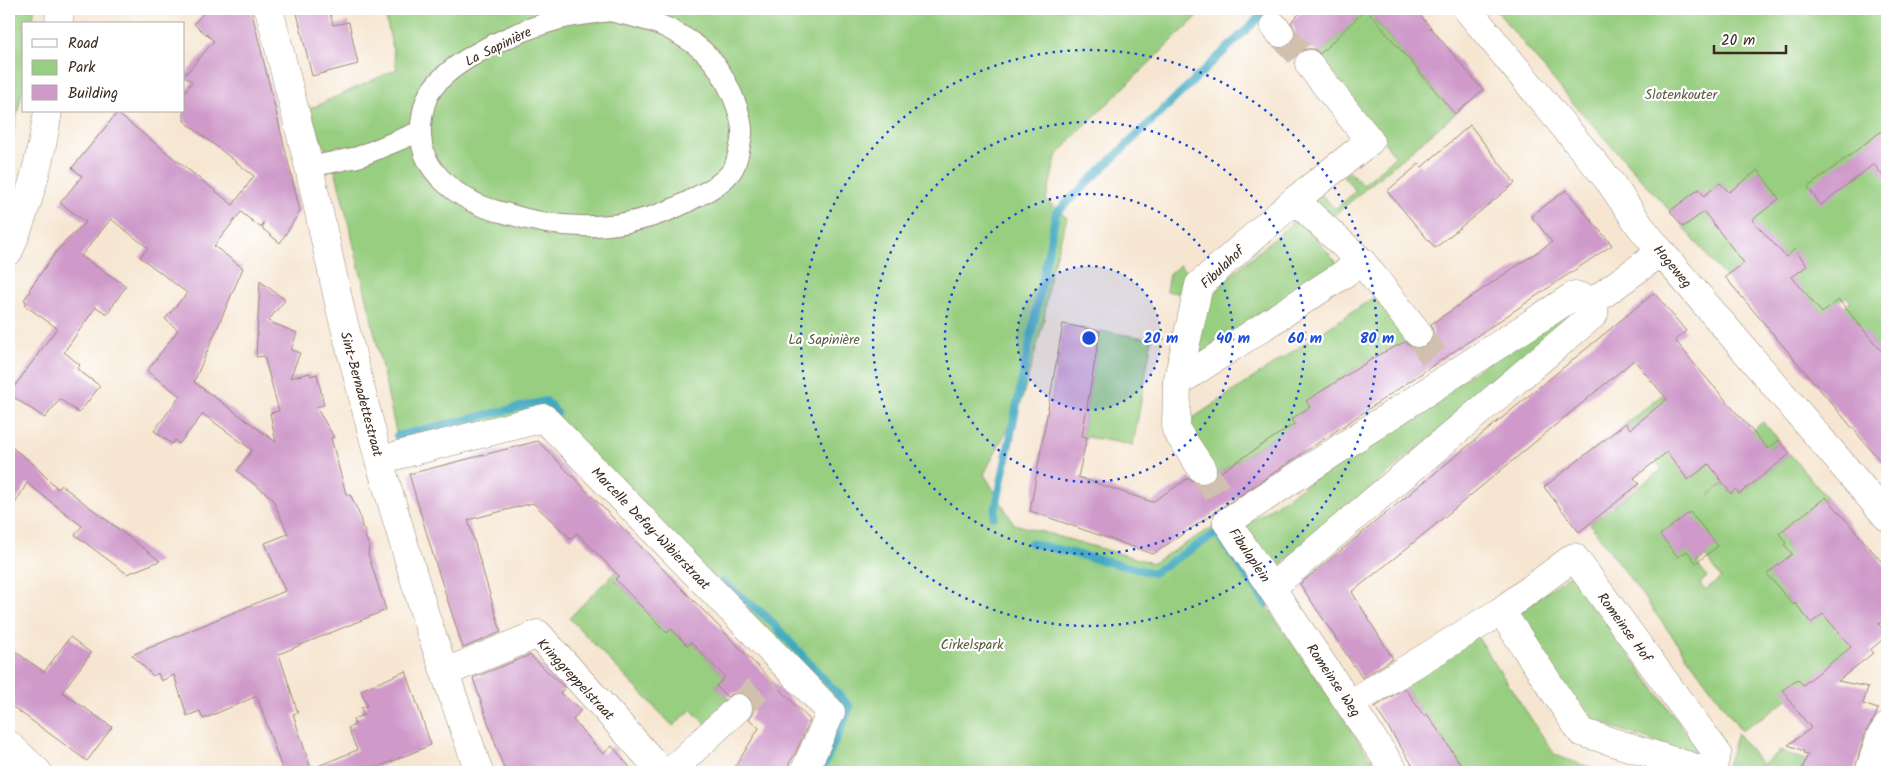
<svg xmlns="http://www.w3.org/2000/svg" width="1896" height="781" font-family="Kalam,sans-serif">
  <rect width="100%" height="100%" fill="#fff"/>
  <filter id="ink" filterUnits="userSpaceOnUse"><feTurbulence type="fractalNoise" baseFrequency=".02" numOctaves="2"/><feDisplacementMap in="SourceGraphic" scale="10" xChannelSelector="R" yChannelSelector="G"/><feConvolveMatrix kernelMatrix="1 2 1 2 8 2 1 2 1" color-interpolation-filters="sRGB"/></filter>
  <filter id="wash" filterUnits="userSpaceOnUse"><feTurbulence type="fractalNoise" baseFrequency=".0096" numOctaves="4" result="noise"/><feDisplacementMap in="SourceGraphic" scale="20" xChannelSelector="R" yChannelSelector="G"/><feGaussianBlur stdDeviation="1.12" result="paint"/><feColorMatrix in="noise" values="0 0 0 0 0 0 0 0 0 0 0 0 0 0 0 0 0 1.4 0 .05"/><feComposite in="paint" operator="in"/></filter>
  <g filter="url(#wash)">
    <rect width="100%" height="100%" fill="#f6e6d1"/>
    <g fill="#97ce80" stroke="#697c4f" fill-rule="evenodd">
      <path d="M9,9H34L33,24H24V81L13,135L9,132Z"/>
      <path d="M384,9H1205L1073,137L1056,157L1046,200L1067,218L1050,274L1044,320L1021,403L984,474L1014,524L1153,563L1213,527L1380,772H814L839,710L547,410L399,446L368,303L335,169L307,110L397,69Z"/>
      <path d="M1366,9H1375L1379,14L1374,19L1455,114L1332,217L1315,199L1321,194L1335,209L1356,191L1343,176L1349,171L1363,185L1396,156L1314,60Z"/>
      <path d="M1495,9H1887V382L1885,385L1884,355L1865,332L1839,340L1859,323L1852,315L1838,325L1832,317L1851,302L1846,296L1822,313L1810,298L1805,301L1788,280L1795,250L1786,257L1772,242L1725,277L1683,227L1729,193L1723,185L1720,183L1704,196L1699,189L1670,211L1572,102Z"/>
      <path d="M1297,219H1300L1336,262L1337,267L1201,355L1197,349L1202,318L1211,298L1226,279Z"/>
      <path d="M1180,265L1191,278L1185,284L1183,294L1166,291L1169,274Z"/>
      <path d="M1382,292L1416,343L1411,346L1408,341L1389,353L1386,349L1320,392L1310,407L1291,419L1294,424L1218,474L1184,424Z"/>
      <path d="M1572,306L1581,310L1271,573L1244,529L1247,524Z"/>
      <path d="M1100,331L1152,339L1133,445L1082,436Z"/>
      <path d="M1662,395L1667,399L1687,455L1676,464L1688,480L1763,422L1779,440L1709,495L1724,484L1731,493L1737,488L1741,493L1790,454L1826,497L1779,533L1786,543L1784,544L1792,554L1785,596L1793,605L1834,572L1805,615L1811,623L1838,602L1874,629L1772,711L1741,730L1590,524L1662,469L1626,423ZM1706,556L1721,578L1705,590L1700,584L1707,577L1697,564Z"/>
      <path d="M615,572L619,576L615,580L667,632L671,629L687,645L691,642L725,677L716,686L731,700L706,725L691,710L673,726L569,618Z"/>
      <path d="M1569,575L1577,583L1701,753L1699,756H1695L1584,717L1520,618L1519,613Z"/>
      <path d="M1474,632L1555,755L1603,772H1466L1427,714L1424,716L1400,680Z"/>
      <path d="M1737,733L1762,765L1780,751L1811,762H1805L1801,772H1782L1769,768L1771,772H1725Z"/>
    </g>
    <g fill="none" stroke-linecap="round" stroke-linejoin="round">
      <g stroke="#40a9c0" stroke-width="8">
        <path d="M397,436L546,401L557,413"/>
        <path d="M994,517L1056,213L1268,9"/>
        <path d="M1031,543L1153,573L1217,533L1266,604"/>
        <path d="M722,582L766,616L850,707L821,772"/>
      </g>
    </g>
    <g id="blocks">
      <g fill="#cf9aca">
        <path d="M207,9H251L300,211L280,243L263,229V222L261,228L241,212L214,246L243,268L194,382L276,442L270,413L279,411L264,356L256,357L260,281L285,300L268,321L297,333L291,350L300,353L290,378L310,373L311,376L317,374L324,405L316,407L334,437L331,438L346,494L351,496L360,516L362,527L365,531V536L369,546L368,554L386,610L279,654L298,713L293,714L311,769L357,750L348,728L355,725L353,719L364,715L361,708L367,706L361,690L406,671L431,745L366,772H283L257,696L203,719L200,711L187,716L174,675L161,681L158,673L153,676L132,655L285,591L265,543L288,534L272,498L237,471L252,450L203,414L179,444L175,440L172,444L154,431L180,396L147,371L178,330L165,319L187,293L140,257L148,248L111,219L81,256L126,286L107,314L96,307L64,352L80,365L77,369L100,386L79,413L60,399L45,418L9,394L57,328L24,305L27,302L24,300L30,291L29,290L58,249L86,222L60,203L82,176L72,168L117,113L233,205L254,176L184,121V93L192,82L184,76L214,41L194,24Z"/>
        <path d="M296,9H329L333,25L349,22L358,64L312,76Z"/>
        <path d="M1304,9H1415L1483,90L1455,114L1366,9L1320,54L1314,49H1306L1299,52L1294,58L1285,48L1290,44L1295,38V30L1291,22Z"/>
        <path d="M1470,125L1515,183L1435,248L1387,191L1419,164L1422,167Z"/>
        <path d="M1887,127V182L1874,164L1821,205L1808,187Z"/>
        <path d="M1758,170L1779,199L1752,220L1786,257L1795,249L1807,266L1792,277L1822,313L1839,300L1887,358V469L1725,277L1744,263L1704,212L1683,227L1670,211L1699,189L1704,196L1720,183L1729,192Z"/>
        <path d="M1566,190L1612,245L1153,554L1030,511L1063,324L1100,331L1082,436L1087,437L1078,477L1152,502L1189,478L1196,483L1203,484L1210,482L1216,476L1217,472L1218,474L1294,424L1291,419L1310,407L1306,401L1380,354L1405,342L1413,348H1420L1427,346L1433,338V331L1431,324L1552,242L1531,216Z"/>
        <path d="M1654,293L1686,331L1675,340L1696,366L1768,449L1779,440L1790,454L1739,494L1736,489L1731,494L1709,464L1688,480L1667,452L1634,478L1639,484L1579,532L1544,487L1626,423L1630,429L1667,399L1634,360L1407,548L1352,592L1393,659L1362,678L1300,584Z"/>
        <path d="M538,441L810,720L796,752L784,772H732L759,728L749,719L753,713V705L750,698L742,693H734L727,697L716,686L725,677L691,642L688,646L671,629L667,633L615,579L619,576L577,533L571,539L533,503L468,520L501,632L463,648L433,555L409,474Z"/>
        <path d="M9,445L32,463L58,489L61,485L160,561L127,574L75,535L82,526L27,483L9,514Z"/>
        <path d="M1826,497L1887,568V618L1879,624L1887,636L1870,650L1873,653L1838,681L1868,687L1863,704L1878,709L1875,717L1866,731L1854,772H1801L1808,754L1803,753L1804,751L1788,745L1811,728L1787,698L1789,697L1783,690L1797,679L1803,685L1851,647L1823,614L1811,623L1795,603L1793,605L1767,574L1792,554L1784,544L1786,543L1779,533Z"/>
        <path d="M1690,512L1718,546L1696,563L1687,551L1678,557L1660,535Z"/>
        <path d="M70,637L91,653L62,692L112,727L87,761L9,704V647L44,672Z"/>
        <path d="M530,655L565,688L560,693L581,710L573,720L603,754L612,746L634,772H505L473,678Z"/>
        <path d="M1405,688L1424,716L1427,714L1466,772H1417L1375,707Z"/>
      </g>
    </g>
  </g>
  <g filter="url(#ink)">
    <use href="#blocks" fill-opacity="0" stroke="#988878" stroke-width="1"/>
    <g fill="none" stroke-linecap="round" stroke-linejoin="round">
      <g stroke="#d1c0ad" stroke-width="28" stroke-dasharray="28 14" stroke-linecap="butt">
        <path d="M1280,33L1309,64"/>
        <path d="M1418,333L1438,363"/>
        <path d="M1202,469L1225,505"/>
        <path d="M738,708L770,678"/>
      </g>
      <defs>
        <g id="pedestrian">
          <path d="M610,11C629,16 649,19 667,28C679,34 693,42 703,51C721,66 740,106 742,129C743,136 737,161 734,167C728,179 710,190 698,196C639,231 570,234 505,213C496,211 486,208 477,204C450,191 422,168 421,136C420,124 423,105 429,94C449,59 522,29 560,19C576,15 593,14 610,11Z"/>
          <path d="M309,167L358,157L421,131"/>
        </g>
        <g id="minor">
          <path d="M59,24L60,9"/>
          <path d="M1274,26L1280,33"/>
          <path d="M9,251C28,206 41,159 48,111"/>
          <path d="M1362,262L1418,333"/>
          <path d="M1594,301L1661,252"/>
          <path d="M1177,383L1362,262L1295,200"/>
          <path d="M379,460L544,418L831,712L804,772"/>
          <path d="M1202,469L1176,430L1177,383L1199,285L1295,200L1370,141L1309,64"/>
          <path d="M1227,522L1575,295L1594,301"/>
          <path d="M1227,522L1395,772"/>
          <path d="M1272,587L1594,314V301"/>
          <path d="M446,672L538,634L662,772"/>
          <path d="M1350,704L1501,611"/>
          <path d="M9,745L38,772"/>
          <path d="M670,772L738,708"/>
          <path d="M1709,772L1581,732L1501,611L1574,557L1717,753L1711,772"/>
          <path d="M1869,772L1881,736L1887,727"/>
        </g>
        <g id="tertiary">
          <path d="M269,9L309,167L341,312L379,460L426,618L479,772"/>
          <path d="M1467,9L1610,182L1640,226L1661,252L1887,517"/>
        </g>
      </defs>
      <use href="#pedestrian" stroke="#988878" stroke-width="22"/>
      <use href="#minor" stroke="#988878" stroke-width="29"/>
      <use href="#tertiary" stroke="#988878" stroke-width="29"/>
      <use href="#pedestrian" stroke="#fff" stroke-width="20"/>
      <use href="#minor" stroke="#fff" stroke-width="28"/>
      <use href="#tertiary" stroke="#fff" stroke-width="28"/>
    </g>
  </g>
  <circle cx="1089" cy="338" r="72" fill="#1d4ed8" fill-opacity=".12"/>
  <g fill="none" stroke="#1d4ed8" stroke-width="2.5" stroke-dasharray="2.5 5">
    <circle cx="1089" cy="338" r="72"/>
    <circle cx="1089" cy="338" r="144"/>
    <circle cx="1089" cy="338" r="216"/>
    <circle cx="1089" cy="338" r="288"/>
  </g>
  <g text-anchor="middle" stroke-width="4.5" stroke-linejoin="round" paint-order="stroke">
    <g font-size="14" fill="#3b2a1e" stroke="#fff">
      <text transform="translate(498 46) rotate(-26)" y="5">La Sapinière</text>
      <text transform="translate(1673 266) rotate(50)" y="5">Hogeweg</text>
      <text transform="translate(1222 267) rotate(-44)" y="5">Fibulahof</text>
      <text transform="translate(362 394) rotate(75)" y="5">Sint-Bernadettestraat</text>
      <text transform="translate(651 528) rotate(46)" y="5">Marcelle Defay-Wibierstraat</text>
      <text transform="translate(1250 555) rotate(56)" y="5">Fibulaplein</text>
      <text transform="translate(1625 627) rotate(54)" y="5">Romeinse Hof</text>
      <text transform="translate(576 679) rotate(47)" y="5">Kringgreppelstraat</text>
      <text transform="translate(1334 680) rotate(56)" y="5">Romeinse Weg</text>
    </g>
    <g font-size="14" fill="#575b3b" stroke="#fff">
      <text x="1681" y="99">Slotenkouter</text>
      <text x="824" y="344">La Sapinière</text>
      <text x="972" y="649">Cirkelspark</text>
    </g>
  </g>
  <circle cx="1089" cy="338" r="8" fill="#1d4ed8" stroke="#fff" stroke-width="2.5"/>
  <g font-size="15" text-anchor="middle" font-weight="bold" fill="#1d4ed8" stroke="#fff" stroke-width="4.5" stroke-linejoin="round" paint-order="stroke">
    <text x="1161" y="343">20 m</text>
    <text x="1233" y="343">40 m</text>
    <text x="1305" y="343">60 m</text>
    <text x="1377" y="343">80 m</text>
  </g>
  <rect width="1896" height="781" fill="none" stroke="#fff" stroke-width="30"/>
  <rect x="22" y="22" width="162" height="90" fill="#ffffff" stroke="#b1aaa5"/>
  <rect x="32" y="39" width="25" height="8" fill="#ffffff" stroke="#b1aaa5"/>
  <text x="68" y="48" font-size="15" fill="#3b2a1e">Road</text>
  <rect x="32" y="60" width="25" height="15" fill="#97ce80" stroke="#b1aaa5"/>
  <text x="68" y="72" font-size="15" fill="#3b2a1e">Park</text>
  <rect x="32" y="85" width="25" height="15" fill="#cf9aca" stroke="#b1aaa5"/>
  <text x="68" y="98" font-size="15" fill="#3b2a1e">Building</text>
  <path d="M1714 45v8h72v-8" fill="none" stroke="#3b2a1e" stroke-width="2.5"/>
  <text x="1721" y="45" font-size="15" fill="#3b2a1e" stroke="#ffffff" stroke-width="4" paint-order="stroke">20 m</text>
</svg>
